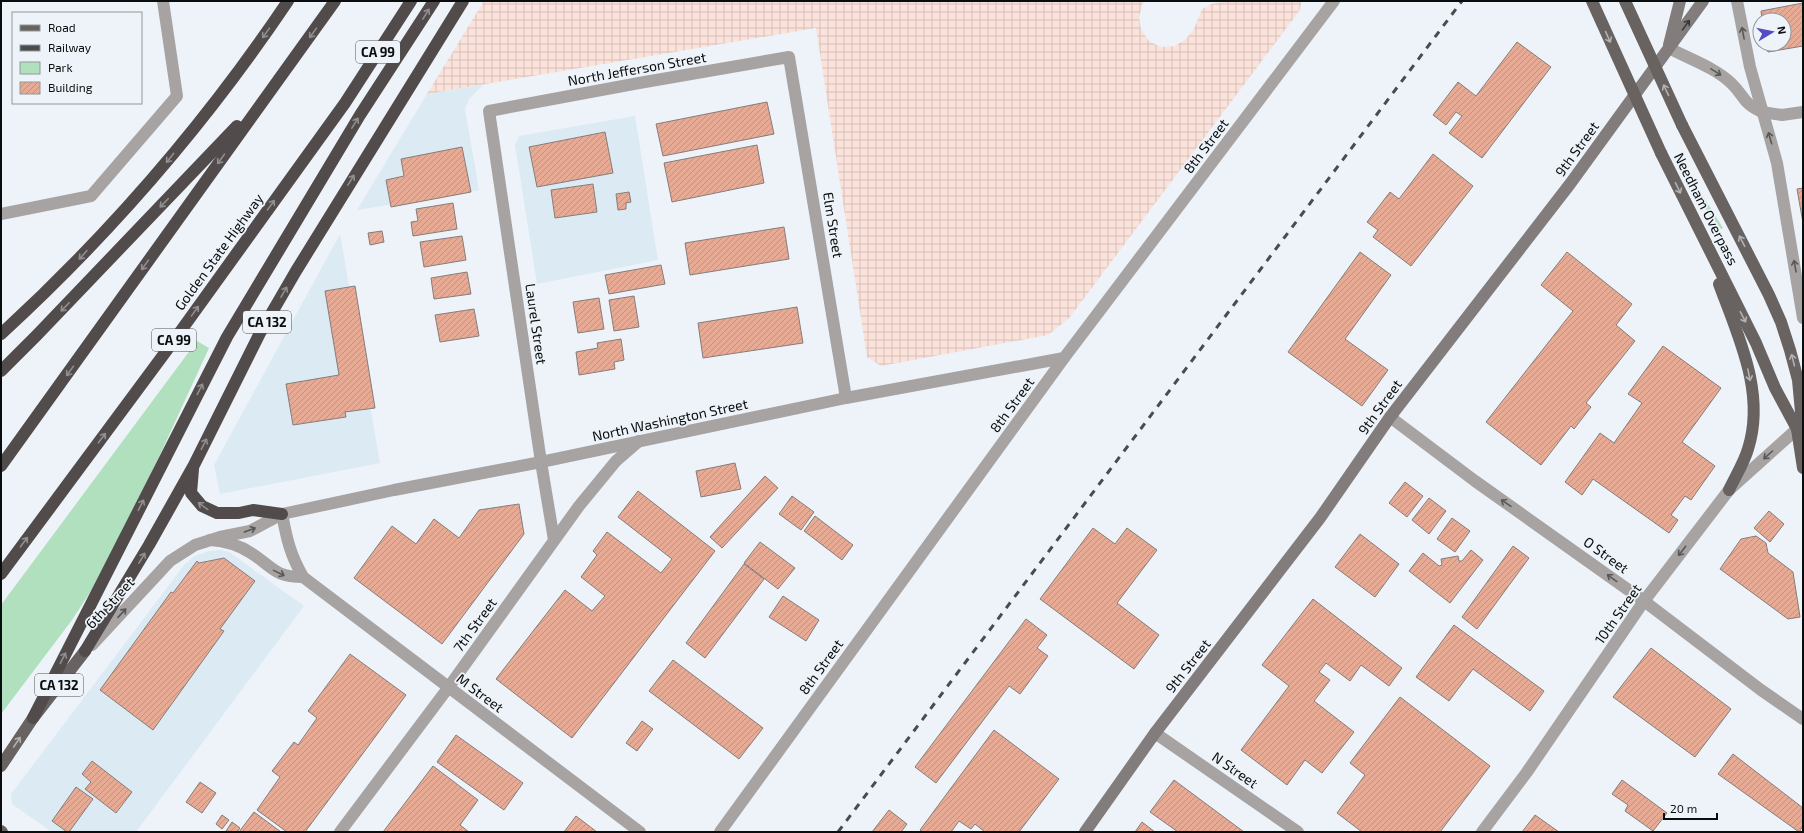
<svg xmlns="http://www.w3.org/2000/svg" width="1804" height="833" font-family="'Exo 2',sans-serif">
  <defs>
    <pattern id="industrial-grid" width="8" height="8" patternUnits="userSpaceOnUse"><rect width="8" height="8" fill="#fbe2db"/><path d="M0 4h8M4 0v8" fill="none" stroke="#d6c1bb"/></pattern>
    <pattern id="building-hatch" width="6" height="6" patternUnits="userSpaceOnUse"><rect width="6" height="6" fill="#e7aa95"/><path d="M-1 1l2-2M0 6l6-6M5 7l2-2" fill="none" stroke="#c5917f"/></pattern>
  </defs>
  <rect width="100%" height="100%" fill="#edf3f8"/>
  <g fill="#dceaf4">
    <path d="M483,85L469,99L465,109L479,190L357,210L427,94Z"/>
    <path d="M635,116L658,260L537,284L515,145L519,136Z"/>
    <path d="M340,234L380,463L220,494L214,465Z"/>
    <path d="M221,550L229,552L304,606L136,832H52L12,804L11,794L185,564L195,556L209,551Z"/>
  </g>
  <path fill="url(#industrial-grid)" d="M484,1H1144L1142,5L1139,17L1141,30L1149,41L1161,47L1175,46L1186,39L1194,29L1202,9L1211,4L1228,1H1299L1301,3L1300,10L1070,317L1048,335L881,366L867,357L816,28L427,94Z"/>
  <g fill="#b0e0bd">
    <path d="M1679,158L1723,228L1721,229L1696,196Z"/>
    <path d="M197,341L209,348L158,459L96,583L72,620L1,714V605Z"/>
  </g>
  <g fill="url(#building-hatch)" stroke="#857d7b">
    <path d="M1803,3V46L1768,52L1766,44H1784V20H1762L1761,11Z"/>
    <path d="M1517,42L1551,67L1482,158L1449,133L1462,116L1456,112L1446,125L1433,115L1458,82L1476,96Z"/>
    <path d="M767,102L774,134L663,156L656,124Z"/>
    <path d="M605,132L613,173L537,187L529,147Z"/>
    <path d="M757,145L764,183L672,202L664,163Z"/>
    <path d="M462,147L471,192L391,207L386,180L404,176L401,159Z"/>
    <path d="M1433,154L1473,186L1411,266L1373,237L1378,230L1367,222L1390,192L1399,199Z"/>
    <path d="M593,184L597,212L555,218L551,190Z"/>
    <path d="M1803,188V223L1797,189Z"/>
    <path d="M629,192L631,202L626,203V209L618,210L616,194Z"/>
    <path d="M453,203L457,229L413,236L411,222L418,221L416,209Z"/>
    <path d="M784,227L789,259L690,275L685,243Z"/>
    <path d="M382,231L384,242L370,245L368,233Z"/>
    <path d="M462,236L466,260L424,267L420,242Z"/>
    <path d="M1360,252L1391,275L1345,339L1388,370L1362,406L1288,352Z"/>
    <path d="M1567,252L1632,304L1616,325L1635,341L1586,403L1591,407L1574,429L1571,426L1541,465L1486,422L1573,311L1541,285Z"/>
    <path d="M661,265L665,284L609,294L605,275Z"/>
    <path d="M467,272L471,294L434,299L431,278Z"/>
    <path d="M355,286L375,408L345,412L346,417L293,425L286,384L339,375L325,291Z"/>
    <path d="M634,296L639,327L614,331L609,300Z"/>
    <path d="M599,298L604,329L578,333L573,302Z"/>
    <path d="M797,307L803,343L703,358L698,323Z"/>
    <path d="M474,309L479,336L440,342L435,315Z"/>
    <path d="M621,339L624,360L614,362L615,369L579,375L576,352L598,348L597,343Z"/>
    <path d="M1663,346L1721,388L1682,442L1715,466L1691,500L1685,496L1671,515L1678,520L1669,533L1593,479L1582,495L1565,482L1600,433L1614,443L1642,403L1628,394Z"/>
    <path d="M735,463L741,489L701,497L696,471Z"/>
    <path d="M765,476L778,488L722,548L710,537Z"/>
    <path d="M1405,482L1423,496L1407,517L1389,503Z"/>
    <path d="M638,491L715,551L572,738L496,679L565,590L592,611L605,596L581,577L597,555L593,551L607,532L661,573L672,559L618,517Z"/>
    <path d="M792,496L814,512L801,530L779,514Z"/>
    <path d="M1429,498L1446,511L1429,534L1412,520Z"/>
    <path d="M519,504L524,534L442,644L354,578L392,526L416,544L434,519L459,538L479,510Z"/>
    <path d="M1769,511L1784,524L1770,542L1754,528Z"/>
    <path d="M815,516L853,545L842,560L804,531Z"/>
    <path d="M1452,518L1470,531L1455,552L1437,539Z"/>
    <path d="M1093,528L1115,544L1127,528L1157,550L1117,603L1159,635L1134,669L1040,599Z"/>
    <path d="M1360,534L1399,564L1375,597L1335,567Z"/>
    <path d="M1756,536L1766,543L1768,553L1793,572L1800,617L1788,619L1720,569L1741,539Z"/>
    <path d="M760,542L795,568L778,589L744,563Z"/>
    <path d="M1513,546L1529,558L1477,629L1462,617Z"/>
    <path d="M1471,550L1483,560L1450,603L1409,571L1423,553L1439,566L1442,565L1441,559L1458,556L1459,561H1462Z"/>
    <path d="M224,558L255,581L220,629L224,631L153,730L100,690L171,592L173,593L197,561L199,563Z"/>
    <path d="M744,564L764,579L705,658L686,643Z"/>
    <path d="M783,596L819,620L806,641L769,617Z"/>
    <path d="M1313,599L1402,668L1389,686L1361,665L1350,681L1326,663L1319,672L1330,680L1314,701L1354,732L1322,773L1305,760L1287,785L1241,750L1289,686L1262,665Z"/>
    <path d="M1026,619L1047,635L1037,648L1048,656L1020,694L1009,686L936,783L915,767Z"/>
    <path d="M1454,625L1544,691L1530,711L1473,669L1449,701L1416,677Z"/>
    <path d="M1651,648L1731,709L1695,757L1613,697Z"/>
    <path d="M350,654L406,695L305,832H287L257,810L280,777L272,771L294,742L298,745L317,718L308,711Z"/>
    <path d="M673,660L763,728L739,759L649,691Z"/>
    <path d="M1400,697L1490,766L1440,832H1362L1337,813L1365,775L1350,763Z"/>
    <path d="M642,721L653,729L637,751L626,743Z"/>
    <path d="M994,730L1059,779L1019,832H985L975,824L971,829L959,821L951,832H922L920,830Z"/>
    <path d="M456,735L523,783L504,810L437,762Z"/>
    <path d="M1733,754L1803,808V826L1799,832L1718,774Z"/>
    <path d="M92,761L132,792L116,813L85,789L91,782L82,774Z"/>
    <path d="M433,766L478,800L460,825L469,832H383Z"/>
    <path d="M1174,780L1244,832H1178L1150,812Z"/>
    <path d="M1622,780L1667,813L1653,831L1625,811L1628,805L1612,794Z"/>
    <path d="M200,782L216,793L202,813L186,802Z"/>
    <path d="M76,787L93,799L69,832H67L52,821Z"/>
    <path d="M889,810L907,824L901,832H872Z"/>
    <path d="M254,812L281,832H239Z"/>
    <path d="M222,815L229,820L222,829L216,824Z"/>
    <path d="M1535,815L1559,832H1522Z"/>
    <path d="M576,816L597,832H564Z"/>
    <path d="M232,822L240,828L237,832L226,831Z"/>
    <path d="M1142,822L1155,832H1135Z"/>
  </g>
  <g fill="none" stroke-linecap="round" stroke-linejoin="round">
    <g stroke="#a6a3a2" stroke-width="12">
      <path d="M1762,112L1782,115L1803,112"/>
      <path d="M1,214L91,196L177,96L163,1"/>
      <path d="M282,514C287,540 290,554 303,577L640,832"/>
      <path d="M210,540C225,541 239,545 251,553C273,567 274,577 303,577"/>
      <path d="M554,540L541,462L489,111L639,83L789,57L846,398"/>
      <path d="M720,832L1064,358"/>
      <path d="M1482,832L1527,772L1644,601L1761,690L1803,719"/>
    </g>
    <g stroke="#a6a3a2" stroke-width="12">
      <path d="M1737,1L1750,67L1777,163L1803,318"/>
      <path d="M1669,48C1689,59 1714,67 1731,83C1745,96 1742,103 1762,112"/>
      <path d="M1390,417L1475,481L1644,601L1729,490L1797,429L1803,428"/>
      <path d="M92,645L170,561L195,545L220,537L250,531L282,514L394,490L541,462L846,398L1064,358L1334,1"/>
      <path d="M1155,733L1298,832"/>
      <path d="M340,832L448,688L579,506L616,461L639,441"/>
    </g>
    <g stroke="#827d7c" stroke-width="12">
      <path d="M1669,45L1680,1"/>
      <path d="M1085,832L1155,733L1320,518L1390,417L1570,184L1703,1"/>
    </g>
    <g stroke="#686261" stroke-width="12">
      <path d="M1682,125L1769,295L1781,322L1790,350L1798,380L1801,412L1797,429L1803,468"/>
      <path d="M1661,153L1756,343L1775,388L1797,429"/>
      <path d="M1719,284C1738,336 1766,393 1748,449C1744,463 1735,477 1729,490"/>
      <path d="M1,766L33,718L85,651"/>
      <path d="M1,831L2,832"/>
    </g>
    <g stroke="#524b4b" stroke-width="12">
      <path d="M1,334C109,235 206,123 288,1"/>
      <path d="M1,371L37,335L237,126"/>
      <path d="M1,466L335,1"/>
      <path d="M193,469L191,493L202,506L217,513H239L253,510L282,514"/>
      <path d="M1,574L167,350L345,103L411,1"/>
      <path d="M85,651L149,545L194,465L260,333L296,271L463,1"/>
      <path d="M33,718L227,337L360,115L434,1"/>
    </g>
    <path stroke="#484c4e" stroke-width="3" stroke-dasharray="7 7" stroke-linecap="butt" d="M838,832L1462,1"/>
    <g stroke="#686261" stroke-width="12">
      <path d="M1592,1L1661,153"/>
      <path d="M1625,1L1682,125"/>
    </g>
  </g>
  <defs><path id="oneway-shaft" d="M-6 0H5M1.5-3L5.5 0L1.5 3" fill="none" stroke-width="1.6" stroke-linecap="round" stroke-linejoin="round"/></defs>
  <g stroke="#908e90">
    <use href="#oneway-shaft" transform="translate(426 14) rotate(-58)"/>
    <use href="#oneway-shaft" transform="translate(266 33) rotate(126)"/>
    <use href="#oneway-shaft" transform="translate(313 33) rotate(126)"/>
    <use href="#oneway-shaft" transform="translate(355 123) rotate(-58)"/>
    <use href="#oneway-shaft" transform="translate(170 158) rotate(129)"/>
    <use href="#oneway-shaft" transform="translate(221 159) rotate(126)"/>
    <use href="#oneway-shaft" transform="translate(351 180) rotate(-58)"/>
    <use href="#oneway-shaft" transform="translate(164 203) rotate(134)"/>
    <use href="#oneway-shaft" transform="translate(271 205) rotate(-54)"/>
    <use href="#oneway-shaft" transform="translate(83 255) rotate(132)"/>
    <use href="#oneway-shaft" transform="translate(145 265) rotate(126)"/>
    <use href="#oneway-shaft" transform="translate(284 292) rotate(-60)"/>
    <use href="#oneway-shaft" transform="translate(65 307) rotate(134)"/>
    <use href="#oneway-shaft" transform="translate(195 311) rotate(-54)"/>
    <use href="#oneway-shaft" transform="translate(70 371) rotate(126)"/>
    <use href="#oneway-shaft" transform="translate(200 389) rotate(-63)"/>
    <use href="#oneway-shaft" transform="translate(102 438) rotate(-53)"/>
    <use href="#oneway-shaft" transform="translate(204 444) rotate(-63)"/>
    <use href="#oneway-shaft" transform="translate(141 505) rotate(-63)"/>
    <use href="#oneway-shaft" transform="translate(203 506) rotate(-144)"/>
    <use href="#oneway-shaft" transform="translate(24 542) rotate(-53)"/>
    <use href="#oneway-shaft" transform="translate(142 558) rotate(-59)"/>
    <use href="#oneway-shaft" transform="translate(63 658) rotate(-63)"/>
  </g>
  <use stroke="#3a3a3a" href="#oneway-shaft" transform="translate(1686 25) rotate(-54)"/>
  <g stroke="#585858">
    <use href="#oneway-shaft" transform="translate(1743 33) rotate(-101)"/>
    <use href="#oneway-shaft" transform="translate(1716 72) rotate(32)"/>
    <use href="#oneway-shaft" transform="translate(1770 138) rotate(-106)"/>
    <use href="#oneway-shaft" transform="translate(1795 266) rotate(-100)"/>
    <use href="#oneway-shaft" transform="translate(1768 455) rotate(138)"/>
    <use href="#oneway-shaft" transform="translate(1506 503) rotate(-146)"/>
    <use href="#oneway-shaft" transform="translate(250 530) rotate(-20)"/>
    <use href="#oneway-shaft" transform="translate(1682 551) rotate(128)"/>
    <use href="#oneway-shaft" transform="translate(279 573) rotate(26)"/>
    <use href="#oneway-shaft" transform="translate(1612 578) rotate(-144)"/>
    <use href="#oneway-shaft" transform="translate(122 613) rotate(-47)"/>
  </g>
  <g stroke="#b1b2b4">
    <use href="#oneway-shaft" transform="translate(1608 37) rotate(66)"/>
    <use href="#oneway-shaft" transform="translate(1666 90) rotate(-115)"/>
    <use href="#oneway-shaft" transform="translate(1678 188) rotate(64)"/>
    <use href="#oneway-shaft" transform="translate(1742 241) rotate(-117)"/>
    <use href="#oneway-shaft" transform="translate(1743 317) rotate(63)"/>
    <use href="#oneway-shaft" transform="translate(1793 360) rotate(-104)"/>
    <use href="#oneway-shaft" transform="translate(1749 375) rotate(79)"/>
    <use href="#oneway-shaft" transform="translate(17 742) rotate(-56)"/>
  </g>
  <g text-anchor="middle" stroke-width="3.5" stroke-linejoin="round" paint-order="stroke">
    <g fill="#edf3f8" stroke="#4e5254" stroke-width="1">
      <rect x="356" y="41" width="44" height="22" rx="3"/>
      <rect x="243" y="311" width="48" height="22" rx="3"/>
      <rect x="152" y="329" width="44" height="22" rx="3"/>
      <rect x="35" y="674" width="48" height="22" rx="3"/>
    </g>
    <g font-size="13" font-weight="bold" fill="#0a0d0e">
      <text x="378" y="57">CA 99</text>
      <text x="267" y="327">CA 132</text>
      <text x="174" y="345">CA 99</text>
      <text x="59" y="690">CA 132</text>
    </g>
    <g font-size="14" fill="#0a0d0e" stroke="#edf3f8">
      <text transform="translate(637 69) rotate(-10)" y="5">North Jefferson Street</text>
      <text transform="translate(1206 146) rotate(-53)" y="5">8th Street</text>
      <text transform="translate(1577 149) rotate(-54)" y="5">9th Street</text>
      <text transform="translate(1706 209) rotate(63)" y="5">Needham Overpass</text>
      <text transform="translate(833 225) rotate(81)" y="5">Elm Street</text>
      <text transform="translate(219 252) rotate(-54)" y="5">Golden State Highway</text>
      <text transform="translate(536 324) rotate(82)" y="5">Laurel Street</text>
      <text transform="translate(1012 405) rotate(-54)" y="5">8th Street</text>
      <text transform="translate(1380 407) rotate(-54)" y="5">9th Street</text>
      <text transform="translate(670 420) rotate(-12)" y="5">North Washington Street</text>
      <text transform="translate(1606 555) rotate(36)" y="5">O Street</text>
      <text transform="translate(110 603) rotate(-47)" y="5">6th Street</text>
      <text transform="translate(1618 614) rotate(-55)" y="5">10th Street</text>
      <text transform="translate(475 625) rotate(-54)" y="5">7th Street</text>
      <text transform="translate(1188 666) rotate(-52)" y="5">9th Street</text>
      <text transform="translate(821 667) rotate(-54)" y="5">8th Street</text>
      <text transform="translate(480 693) rotate(37)" y="5">M Street</text>
      <text transform="translate(1235 770) rotate(35)" y="5">N Street</text>
    </g>
  </g>
  <rect width="1804" height="833" fill="none" stroke="#0a0d0e" stroke-width="4"/>
  <rect x="12" y="12" width="130" height="92" fill="#edf3f8" stroke="#92979a"/>
  <rect x="20" y="25" width="20" height="6" fill="#686261" stroke="#92979a"/>
  <text x="48" y="32" font-size="12" fill="#0a0d0e">Road</text>
  <rect x="20" y="45" width="20" height="6" fill="#484c4e" stroke="#92979a"/>
  <text x="48" y="52" font-size="12" fill="#0a0d0e">Railway</text>
  <rect x="20" y="62" width="20" height="12" fill="#b0e0bd" stroke="#92979a"/>
  <text x="48" y="72" font-size="12" fill="#0a0d0e">Park</text>
  <rect x="20" y="82" width="20" height="12" fill="url(#building-hatch)" stroke="#92979a"/>
  <text x="48" y="92" font-size="12" fill="#0a0d0e">Building</text>
  <g transform="translate(1772 32) rotate(80)"><circle r="19" fill="#edf3f8" stroke="#92979a"/>
  <path d="M0-3L7 15L0 10L-7 15Z" fill="#554bc3"/>
  <text y="-6" font-size="11" font-weight="bold" text-anchor="middle" fill="#0a0d0e">N</text>
  </g>
  <path d="M1664 813v6h53v-6" fill="none" stroke="#0a0d0e" stroke-width="2"/>
  <text x="1670" y="813" font-size="12" fill="#0a0d0e" stroke="#edf3f8" stroke-width="3" paint-order="stroke">20 m</text>
</svg>
